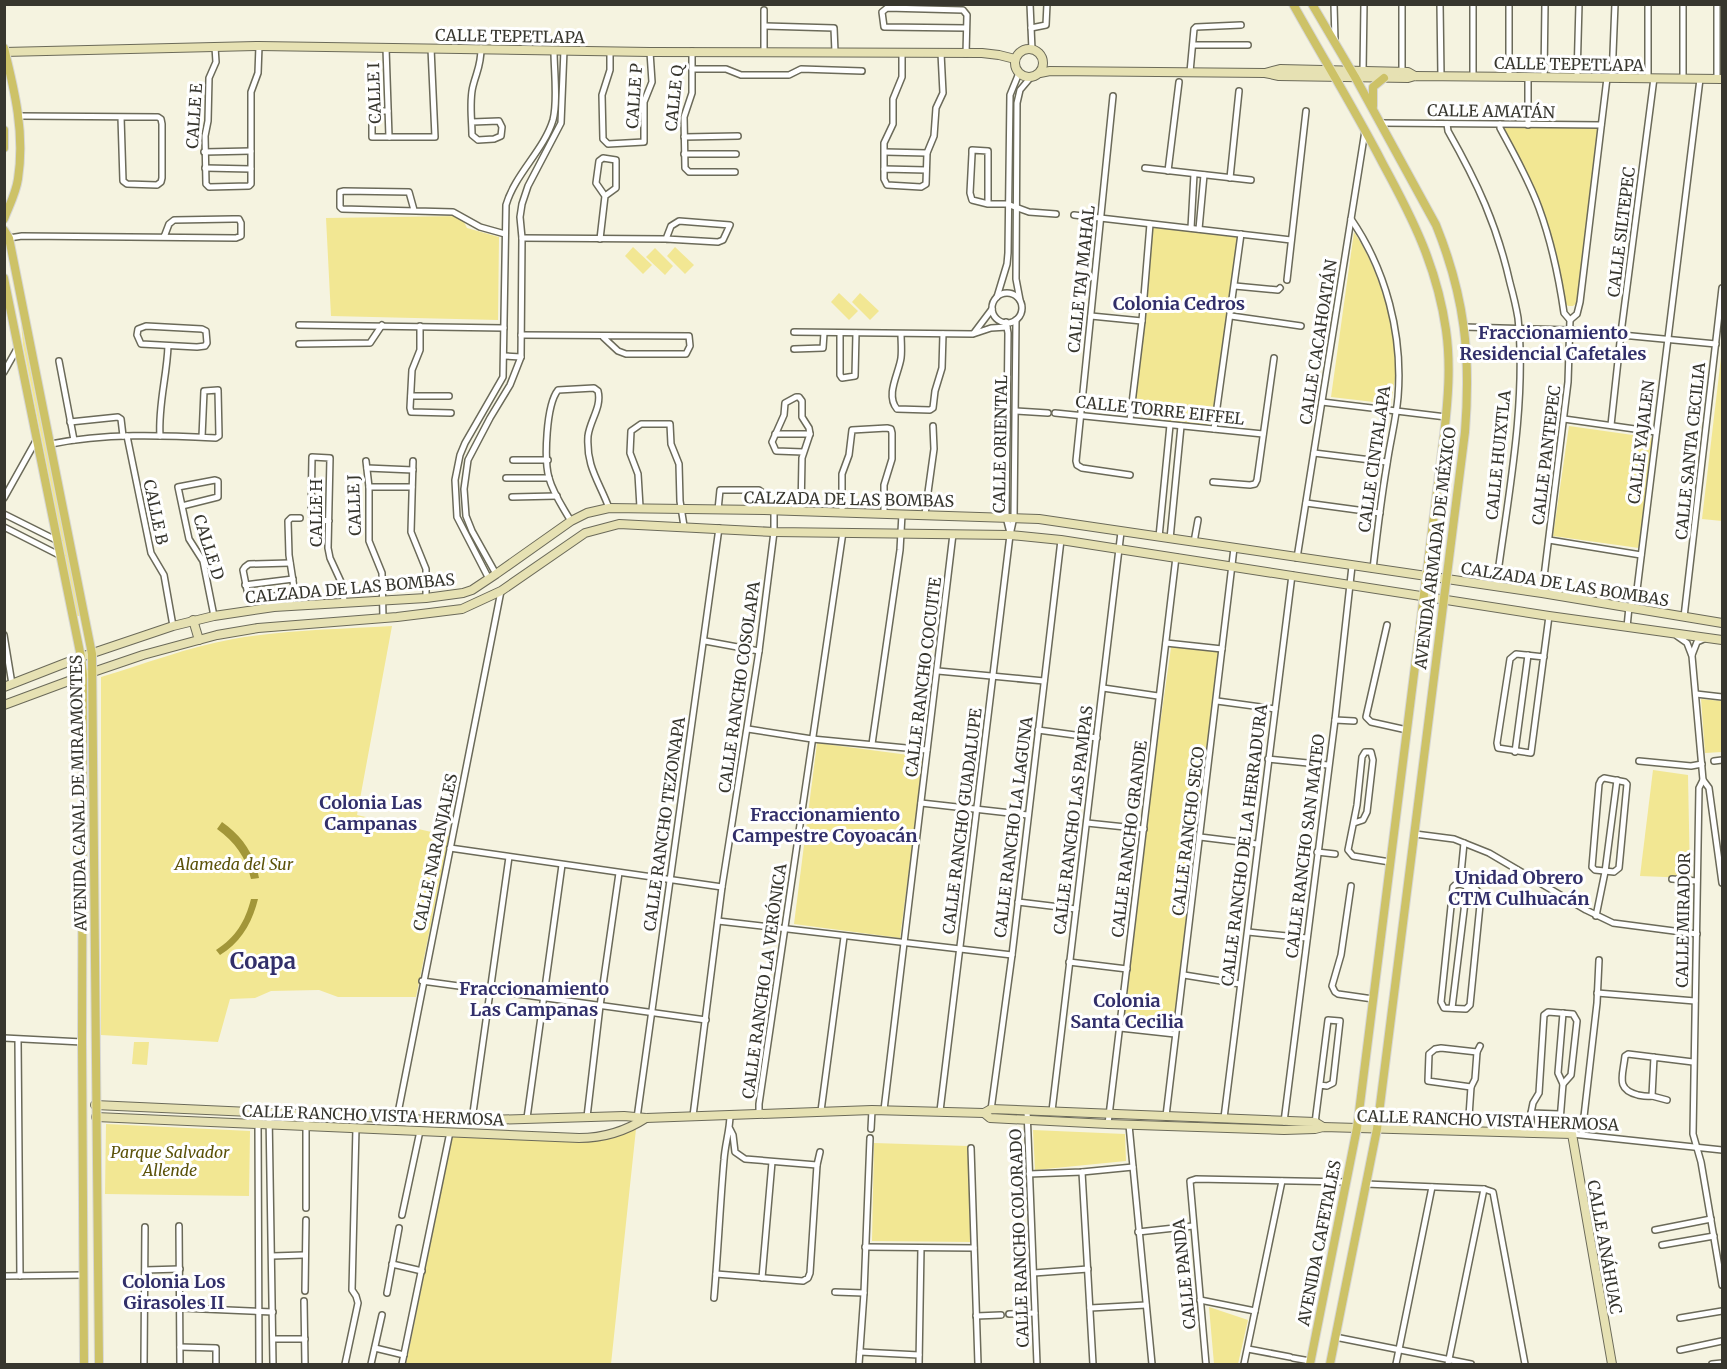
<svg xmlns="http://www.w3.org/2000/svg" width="1727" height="1369" font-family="Merriweather,serif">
  <rect width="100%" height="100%" fill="#f5f3e0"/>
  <g fill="#f2e793">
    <path d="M1504,127L1598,128L1578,302L1573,306H1568L1564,302L1542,212Z"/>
    <path d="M461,216L467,228L499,237L498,320L331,316L326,218Z"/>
    <path d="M1153,227L1239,234L1216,426L1188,424L1134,415Z"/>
    <path d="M1354,232C1377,266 1391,313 1396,354C1398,369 1393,389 1391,404L1331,397Z"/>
    <path d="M633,247L652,265L643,274L625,256Z"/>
    <path d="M675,247L694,265L685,274L667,256Z"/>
    <path d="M655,248L673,266L665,275L646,257Z"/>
    <path d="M839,293L858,311L849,320L831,302Z"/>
    <path d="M860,293L879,311L870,320L852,302Z"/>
    <path d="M21,323L80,616H77L23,345Z"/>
    <path d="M1722,349V521L1702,519Z"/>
    <path d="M1569,426L1654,438L1639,548L1553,536Z"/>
    <path d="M392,626L357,815L449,836L416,997H338L319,990L271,991L255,998L230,999L218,1042L101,1035V677C145,664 188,647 233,639C285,630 339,629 392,626Z"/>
    <path d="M1172,641L1221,646L1175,1034L1124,1025L1145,829Z"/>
    <path d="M1701,699L1722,701V752L1705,753Z"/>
    <path d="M817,743L924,757L900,938L794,924Z"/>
    <path d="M1653,770L1688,775L1690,878L1640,876Z"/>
    <path d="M134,1042H149L147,1065L132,1064Z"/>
    <path d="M106,1124L250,1131L249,1196L105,1194Z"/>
    <path d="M636,1129L611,1364H406L453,1134L589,1140Z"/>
    <path d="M1033,1130L1125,1134L1126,1161L1035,1170Z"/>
    <path d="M874,1143L968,1146L972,1242L872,1241Z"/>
    <path d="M1209,1307L1248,1320L1238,1364H1214Z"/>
  </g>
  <g fill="#a29639">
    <path d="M222,822C242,836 254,853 259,878L251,879C246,857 235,842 217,829Z"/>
    <path d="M251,899H258C252,923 241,942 220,955L216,950C236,937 245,922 251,899Z"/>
  </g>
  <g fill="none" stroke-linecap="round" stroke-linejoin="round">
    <defs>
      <g id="street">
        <path d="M1030,4L1032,50"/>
        <path d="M1334,4L1335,41"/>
        <path d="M1440,4L1441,76"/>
        <path d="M1509,4V77"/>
        <path d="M764,10V52"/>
        <path d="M765,26L834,28L835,52"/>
        <path d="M1031,28L1046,25L1047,4"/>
        <path d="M1193,45H1248"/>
        <path d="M215,47L216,62L209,78L208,121L205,136L206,184L209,187L249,186L251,184V92L258,73L259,46"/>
        <path d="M386,48L389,137"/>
        <path d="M610,51V70L602,95L603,139L608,144L644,142V102L652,82L650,52"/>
        <path d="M692,51V93L684,117L685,168L689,172H735"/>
        <path d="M966,54L967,15L963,10L887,8L882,12L884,27L966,28"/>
        <path d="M692,69H726L741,75H789L801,69L862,71"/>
        <path d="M1363,71L1364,4"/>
        <path d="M1190,72L1194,29L1196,27L1241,25"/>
        <path d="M1402,72V4"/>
        <path d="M1473,76V4"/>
        <path d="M1544,77L1545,4"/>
        <path d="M1577,77L1579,4"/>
        <path d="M1612,78L1615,4"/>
        <path d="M1648,78V4"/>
        <path d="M1683,79V4"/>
        <path d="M1717,79V4"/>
        <path d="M1113,96L1076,461L1077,465L1082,468L1130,475"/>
        <path d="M388,111H372V137H435L431,48"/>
        <path d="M20,116L158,117L161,119L162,124V178L161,182L157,185L127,184L123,181L121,117"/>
        <path d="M472,122L499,121L502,127L501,136L494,139L478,140L472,135C472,120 469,101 473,86C477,70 481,66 481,48"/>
        <path d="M1381,123L1601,125"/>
        <path d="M1447,124L1448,131C1477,182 1497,225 1510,283C1513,294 1516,306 1518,318C1527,404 1507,502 1496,587"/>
        <path d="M1500,124V128C1514,154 1529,180 1539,208C1551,241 1559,278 1564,313L1570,320L1568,382L1542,593"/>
        <path d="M1528,125V77"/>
        <path d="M684,137L738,136"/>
        <path d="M204,152L251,151"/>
        <path d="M885,152L927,153"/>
        <path d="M684,154H736"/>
        <path d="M205,168L251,169"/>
        <path d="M1145,168L1251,180"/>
        <path d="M884,169V143L893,124V99L902,77V53"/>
        <path d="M926,170L884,169V179L887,185L921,187L926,184L927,153L934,136L936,108L943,93L941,53"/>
        <path d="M1168,171L1179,82"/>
        <path d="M1230,178L1239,91"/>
        <path d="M988,204V151L972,150V154L970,193L972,200L988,204H1007L1029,212L1056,214"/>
        <path d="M414,210L409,192L344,191L340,192V207L342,209L453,212L480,227L505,234"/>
        <path d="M1074,215L1291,240"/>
        <path d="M1351,219C1386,270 1403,335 1398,397C1396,420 1390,442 1387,464C1381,499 1377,534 1373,569"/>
        <path d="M1191,228L1194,174"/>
        <path d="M1199,229L1204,175"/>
        <path d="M9,238L22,236L236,238L241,236V223L239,219H233L174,220L169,224L164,237"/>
        <path d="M522,238L666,239L718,242L723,240L730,225L679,221L671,226L666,239"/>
        <path d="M600,239L605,196L596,183L599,161L603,158L616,160V188L605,196"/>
        <path d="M1287,280L1306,111"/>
        <path d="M1235,286L1278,290L1280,288"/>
        <circle cx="1007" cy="308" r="15"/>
        <path d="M997,297L1007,264L1008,253L1010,95L1019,73"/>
        <path d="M1020,300L1016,279L1017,103L1020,90L1031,77"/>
        <path d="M1091,316L1142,321"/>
        <path d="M1231,316L1301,326"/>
        <path d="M1570,320L1577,314L1580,302L1607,78"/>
        <path d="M1006,322L1008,333L1006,517L1010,533"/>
        <path d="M299,325L504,328"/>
        <path d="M146,326L202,329L206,331L207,343L205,346L197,347L141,344L137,335L138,329Z"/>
        <path d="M420,326V350L412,370L410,408L411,412L451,413"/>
        <path d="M1464,327L1569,330L1716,344"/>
        <path d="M794,332L973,334L991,328L1007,327"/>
        <path d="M840,333V375L842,378L855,376L856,333"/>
        <path d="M974,333L992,309"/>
        <path d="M901,334C901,341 902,350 901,358C899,373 885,395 897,409L930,410L933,408L935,391L942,368L943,334"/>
        <path d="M521,335L689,336L690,346L686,354H626L618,351L603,337"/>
        <path d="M299,344L370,343L382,325"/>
        <path d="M794,349L823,348L824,333"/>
        <path d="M504,356L521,357"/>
        <path d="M59,361L74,440"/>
        <path d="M4,372L18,347"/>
        <path d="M411,396H449"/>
        <path d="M1322,402L1446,417"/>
        <path d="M1016,411L1048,413"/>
        <path d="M1055,413L1263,434"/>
        <path d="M1564,419L1656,432"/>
        <path d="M1130,420L1142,321L1150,224"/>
        <path d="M70,422L118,417L121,419L123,436"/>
        <path d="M1611,425L1621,333L1654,78"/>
        <path d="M1214,429L1241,234"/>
        <path d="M775,434H810"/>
        <path d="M127,436L151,553L164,575L173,626"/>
        <path d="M160,436C158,405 167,376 168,346"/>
        <path d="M51,444C105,433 161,435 216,438L219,436L218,390L204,391L202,437"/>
        <path d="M1314,453L1387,462"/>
        <path d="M513,460H548"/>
        <path d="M366,461L369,487V541L382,573L383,618"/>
        <path d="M413,461L411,532L426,569V598"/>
        <path d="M367,468L413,470"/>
        <path d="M506,478H549"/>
        <path d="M1213,482L1250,485L1255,484L1257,480L1274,358"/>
        <path d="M369,487H412"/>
        <path d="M512,497L557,496"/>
        <path d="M4,498L37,439"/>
        <path d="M1306,503L1380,513"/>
        <path d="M182,506L218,497V481L215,480L178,487L189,539L203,561L214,616"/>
        <path d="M640,507L638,474L630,453L631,431L641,424H670L671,444L679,464L680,501L684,526"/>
        <path d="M718,510L720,490H759L763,493L764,510"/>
        <path d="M801,511L802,458L810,434L809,428L802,417V401L799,397H796L785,403L784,415L772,442L776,451L803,452"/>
        <path d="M842,513V474L849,455L852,430L887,428L891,429L892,433V459L884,485V514"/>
        <path d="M4,514L58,541"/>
        <path d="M925,514L934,449L933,426"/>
        <path d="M329,521L314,519L311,514L312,457L330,458L328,548L330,558L342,584L344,601"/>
        <path d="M571,521C563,508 553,493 549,478C544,460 546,405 558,390L594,388L598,391C602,407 590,420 588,436C586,467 599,481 609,508"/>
        <path d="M4,527L61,556"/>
        <path d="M1159,537L1170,425"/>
        <path d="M1170,539L1181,426"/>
        <path d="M1549,540L1641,555"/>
        <path d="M1194,542L1198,520"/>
        <path d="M1297,558L1365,131"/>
        <path d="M496,574L472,531L466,516L464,489L468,460L490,418L510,385L521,357L522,238L520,217L522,204L528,186L561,123L564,50"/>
        <path d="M489,579L457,517L455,480L460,455L465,443L503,377L506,205C515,174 544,150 553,120C558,101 554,71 554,51"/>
        <path d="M245,585L293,579"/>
        <path d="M273,596L252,598L248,595L243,570L245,567L249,564L290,563"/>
        <path d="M274,607L273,596L295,594L289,555L288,521L291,518H300"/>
        <path d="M1684,617L1722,288"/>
        <path d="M1387,625L1366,717L1371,722L1407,730"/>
        <path d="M1627,627L1629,607L1636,598L1700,79"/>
        <path d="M4,635L12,684"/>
        <path d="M1677,636L1687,643L1692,656L1703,780L1709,788L1722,883"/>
        <path d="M705,641L759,651"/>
        <path d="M1166,643L1222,649"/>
        <path d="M1692,655L1697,642L1706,638"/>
        <path d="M1544,657L1516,654L1510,659L1497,743L1498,748L1531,753L1549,616"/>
        <path d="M938,671L1044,681"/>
        <path d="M1103,688L1158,696"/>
        <path d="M1696,694L1722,697"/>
        <path d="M1217,701L1275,709"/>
        <path d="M1335,720L1354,721"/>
        <path d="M748,729L812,739L927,750"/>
        <path d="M1038,730L1097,738"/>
        <path d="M872,744L900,550L902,514"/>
        <path d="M1515,752L1528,655"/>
        <path d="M1268,759L1328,765"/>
        <path d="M1639,761L1691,766L1702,764"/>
        <path d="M1714,761L1722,760"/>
        <path d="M1604,778L1625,782L1627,784L1619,868L1614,872L1595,870L1592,867L1599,784L1601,780Z"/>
        <path d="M1703,780L1699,788L1693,1134L1701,1162L1722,1285"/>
        <path d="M921,803L1028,815"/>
        <path d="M1087,823L1144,829"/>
        <path d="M1354,823L1363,820L1367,812L1373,760L1371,752H1365L1362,757L1357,805L1348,850L1353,856L1390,862"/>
        <path d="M1415,834L1454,839L1489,853L1586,910L1613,923L1697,934"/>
        <path d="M1200,837L1257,844"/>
        <path d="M450,848L722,887"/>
        <path d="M1317,852L1335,854"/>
        <path d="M1672,879L1697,881"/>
        <path d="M1460,884L1476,889L1481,895L1470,1005L1466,1009L1444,1008L1441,1002L1453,887L1455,885Z"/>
        <path d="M1460,884L1464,843"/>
        <path d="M1351,886L1341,955L1332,986L1335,992L1338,994L1373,999"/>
        <path d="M1018,902L1076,909"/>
        <path d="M1596,916L1605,872L1617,780"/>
        <path d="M718,921L1012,955"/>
        <path d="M1248,932L1307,938"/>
        <path d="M1069,962L1127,969"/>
        <path d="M1184,975L1240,984"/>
        <path d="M422,981L706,1020"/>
        <path d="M1597,993L1695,1001"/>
        <path d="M1452,1008L1467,886"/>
        <path d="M1120,1028L1175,1034"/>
        <path d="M4,1038L82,1042"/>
        <path d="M18,1040L20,1276"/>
        <path d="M1654,1057L1652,1096C1647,1097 1643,1096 1638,1095C1615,1089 1623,1076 1625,1056L1628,1054L1693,1062"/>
        <path d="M1563,1084L1558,1073L1563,1013"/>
        <path d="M1471,1087L1428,1081L1429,1054L1435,1049L1441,1048L1477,1052"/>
        <path d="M1652,1096L1667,1100"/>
        <path d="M884,1110L953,534"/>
        <path d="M991,1110L1012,955L1061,540"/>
        <path d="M1027,1110L1037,1364"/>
        <path d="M821,1111L844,937"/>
        <path d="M940,1111L1010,535L1014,517L1016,320"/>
        <path d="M1052,1111L1121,532"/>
        <path d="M269,1113L273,1364"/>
        <path d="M759,1114V1104L843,532"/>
        <path d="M693,1116L722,887L759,651L774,532V511"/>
        <path d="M1166,1116L1234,548"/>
        <path d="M587,1117L600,1006L619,873"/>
        <path d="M397,1118L501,591"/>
        <path d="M527,1118L562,865"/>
        <path d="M637,1118L719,528"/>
        <path d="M1224,1118L1292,575"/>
        <path d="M472,1120L509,857"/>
        <path d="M1284,1122L1335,720L1352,566"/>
        <path d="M258,1124L259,1364"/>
        <path d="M1108,1124L1176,557"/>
        <path d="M1315,1124L1316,1115L1328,1020L1340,1021L1333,1083L1327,1086L1320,1085"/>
        <path d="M1129,1125L1152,1364"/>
        <path d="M730,1129L733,1135L735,1152L745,1159L817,1165"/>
        <path d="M871,1129L872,1110"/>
        <path d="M1468,1131L1471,1087L1475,1079L1477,1052L1480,1046"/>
        <path d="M1531,1133V1113"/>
        <path d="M1559,1133L1563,1084L1571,1075L1577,1021L1573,1014L1548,1012L1544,1015L1539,1093L1533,1103L1531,1113L1559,1114"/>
        <path d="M1572,1134L1722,1150"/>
        <path d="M1582,1134L1597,1003L1599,960"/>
        <path d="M971,1148L978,1364"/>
        <path d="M1082,1172L1093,1364"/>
        <path d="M1029,1174L1082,1172L1133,1167"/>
        <path d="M1366,1184L1484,1189L1493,1192L1525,1364"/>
        <path d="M306,1208V1115"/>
        <path d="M402,1215L420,1131"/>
        <path d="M179,1226L180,1364"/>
        <path d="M1655,1230L1711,1219"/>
        <path d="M1138,1232L1193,1226"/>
        <path d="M1662,1245L1714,1236"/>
        <path d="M865,1247L974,1248"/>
        <path d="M272,1256L304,1255"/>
        <path d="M392,1264L422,1271"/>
        <path d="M145,1270L180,1269"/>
        <path d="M1034,1273L1088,1269"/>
        <path d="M716,1274L803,1281L808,1278L810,1273L817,1165L820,1152"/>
        <path d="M4,1276L84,1275"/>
        <path d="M762,1278L772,1162"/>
        <path d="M305,1291L306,1220"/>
        <path d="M835,1292L864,1293"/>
        <path d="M387,1293L399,1228"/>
        <path d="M714,1298C718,1252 720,1206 724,1160C725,1144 730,1130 730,1115"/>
        <path d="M1200,1300L1255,1311"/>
        <path d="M304,1301L305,1364"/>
        <path d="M181,1308L273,1312"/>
        <path d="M1090,1308L1146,1305"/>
        <path d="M1009,1314L1035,1313"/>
        <path d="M976,1316L1001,1315"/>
        <path d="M1680,1318L1722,1311"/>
        <path d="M1335,1337L1471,1364"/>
        <path d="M274,1339H305"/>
        <path d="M180,1347L216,1348V1364"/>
        <path d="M375,1348L404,1355"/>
        <path d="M1248,1349L1290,1357"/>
        <path d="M1680,1350L1722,1341"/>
        <path d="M860,1352L919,1355"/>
        <path d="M1293,1358L1310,1361"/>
        <path d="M144,1364L145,1227"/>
        <path d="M345,1364L358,1303L356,1296L352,1290L356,1128"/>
        <path d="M371,1364L382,1315"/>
        <path d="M402,1364L450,1132"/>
        <path d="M859,1364L864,1293L870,1138"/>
        <path d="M919,1364L921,1248"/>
        <path d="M1206,1364L1190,1181L1196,1179L1346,1182"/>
        <path d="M1244,1364L1282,1181"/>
        <path d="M1396,1364L1432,1187"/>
        <path d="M1448,1364L1484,1189"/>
        <path d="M1712,1364L1722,1363"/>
      </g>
      <g id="secondary">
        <circle cx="1029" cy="63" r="14"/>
        <path d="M4,52L259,46L650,52L982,53L999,55L1015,59"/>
        <path d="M1040,73L1050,71L1265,73L1279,76L1408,78L1415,76L1722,79"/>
        <path d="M1265,73L1280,69L1408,72L1415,76"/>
        <path d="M193,620L199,640"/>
        <path d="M4,687L81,657L173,626L214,616L274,607L426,598L463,593L472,590L496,574L571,521L587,513L609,508L764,510L1039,519L1542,593L1722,623"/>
        <path d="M4,705L93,672L143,655L217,635L258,628L397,617L462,609L501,591L585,533L619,524L774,532L1010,535L1061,540L1549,616L1722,640"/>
        <path d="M95,1105L453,1121L624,1116L646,1118L872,1110L984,1113L991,1109L1315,1122L1323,1127"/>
        <path d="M984,1113L990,1118L1108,1124L1284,1130L1315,1129L1323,1127L1572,1134L1612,1364"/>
        <path d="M96,1117L579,1138C602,1138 626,1131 646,1118"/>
      </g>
      <g id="primary">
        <path d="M1293,4C1323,58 1355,110 1383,164C1413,219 1437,267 1446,330C1451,365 1448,400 1444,435L1357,1128L1310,1364"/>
        <path d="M1312,4L1355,77L1436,225C1465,297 1471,355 1465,432L1377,1129L1330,1364"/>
        <path d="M4,48C15,92 25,134 18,179C16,193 9,206 4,219"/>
        <path d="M1373,106V87L1384,78"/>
        <path d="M4,130V148"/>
        <path d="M4,230L9,238L92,654L99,1364"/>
        <path d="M4,278L81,657L83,675L82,1042L84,1364"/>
      </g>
    </defs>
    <use href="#street" stroke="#6b6a59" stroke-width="8"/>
    <use href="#secondary" stroke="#6b6a59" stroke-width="10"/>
    <use href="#primary" stroke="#d7d7d5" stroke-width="10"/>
    <use href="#street" stroke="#fff" stroke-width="5"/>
    <use href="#secondary" stroke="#e6e1b3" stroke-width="8"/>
    <use href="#primary" stroke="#cdc267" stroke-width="8"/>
  </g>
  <g text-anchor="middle" stroke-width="6" stroke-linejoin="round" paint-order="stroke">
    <g font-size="16" fill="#37362e" stroke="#fff">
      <text transform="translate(510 36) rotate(1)" y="6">CALLE TEPETLAPA</text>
      <text transform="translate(1569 64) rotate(1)" y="6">CALLE TEPETLAPA</text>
      <text transform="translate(374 93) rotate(-92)" y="6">CALLE I</text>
      <text transform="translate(634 96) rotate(-86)" y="6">CALLE P</text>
      <text transform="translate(674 98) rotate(-84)" y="6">CALLE Q</text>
      <text transform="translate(1491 111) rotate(1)" y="6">CALLE AMATÁN</text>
      <text transform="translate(194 116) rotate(-86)" y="6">CALLE E</text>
      <text transform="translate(1621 232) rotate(-83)" y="6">CALLE SILTEPEC</text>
      <text transform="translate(1081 279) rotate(-84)" y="6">CALLE TAJ MAHAL</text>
      <text transform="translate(1318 342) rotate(-81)" y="6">CALLE CACAHOATÁN</text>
      <text transform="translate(1160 410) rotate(6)" y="6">CALLE TORRE EIFFEL</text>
      <text transform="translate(1641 442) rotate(-83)" y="6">CALLE YAJALEN</text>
      <text transform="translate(1000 444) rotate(-89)" y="6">CALLE ORIENTAL</text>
      <text transform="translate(1690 451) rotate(-84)" y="6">CALLE SANTA CECILIA</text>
      <text transform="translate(1498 455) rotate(-84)" y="6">CALLE HUIXTLA</text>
      <text transform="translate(1546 455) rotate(-83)" y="6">CALLE PANTEPEC</text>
      <text transform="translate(1374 459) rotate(-82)" y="6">CALLE CINTALAPA</text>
      <text transform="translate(849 499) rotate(1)" y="6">CALZADA DE LAS BOMBAS</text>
      <text transform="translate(354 505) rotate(-92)" y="6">CALLE J</text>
      <text transform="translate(156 512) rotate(78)" y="6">CALLE B</text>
      <text transform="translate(316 513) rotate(-90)" y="6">CALLE H</text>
      <text transform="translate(209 547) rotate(72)" y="6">CALLE D</text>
      <text transform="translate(1435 548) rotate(-83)" y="6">AVENIDA ARMADA DE MÉXICO</text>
      <text transform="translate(1565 584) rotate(9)" y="6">CALZADA DE LAS BOMBAS</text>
      <text transform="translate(350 588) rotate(-5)" y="6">CALZADA DE LAS BOMBAS</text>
      <text transform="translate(923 677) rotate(-83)" y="6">CALLE RANCHO COCUITE</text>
      <text transform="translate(739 687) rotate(-82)" y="6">CALLE RANCHO COSOLAPA</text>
      <text transform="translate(78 793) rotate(-91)" y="6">AVENIDA CANAL DE MIRAMONTES</text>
      <text transform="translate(1073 820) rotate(-83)" y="6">CALLE RANCHO LAS PAMPAS</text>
      <text transform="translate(962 821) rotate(-83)" y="6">CALLE RANCHO GUADALUPE</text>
      <text transform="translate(664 824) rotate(-82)" y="6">CALLE RANCHO TEZONAPA</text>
      <text transform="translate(1013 827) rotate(-83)" y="6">CALLE RANCHO LA LAGUNA</text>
      <text transform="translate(1188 831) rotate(-83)" y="6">CALLE RANCHO SECO</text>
      <text transform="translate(1129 839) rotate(-83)" y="6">CALLE RANCHO GRANDE</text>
      <text transform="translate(1244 845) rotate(-83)" y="6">CALLE RANCHO DE LA HERRADURA</text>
      <text transform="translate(1305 846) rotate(-83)" y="6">CALLE RANCHO SAN MATEO</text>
      <text transform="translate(435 852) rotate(-78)" y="6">CALLE NARANJALES</text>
      <text transform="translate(1683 920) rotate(-89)" y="6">CALLE MIRADOR</text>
      <text transform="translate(764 981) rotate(-82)" y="6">CALLE RANCHO LA VERÓNICA</text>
      <text transform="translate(373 1115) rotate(2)" y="6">CALLE RANCHO VISTA HERMOSA</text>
      <text transform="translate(1488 1120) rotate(2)" y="6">CALLE RANCHO VISTA HERMOSA</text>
      <text transform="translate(1019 1238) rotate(-92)" y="6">CALLE RANCHO COLORADO</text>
      <text transform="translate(1319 1243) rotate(-79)" y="6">AVENIDA CAFETALES</text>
      <text transform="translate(1605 1247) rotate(80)" y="6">CALLE ANÁHUAC</text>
      <text transform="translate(1184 1274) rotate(-96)" y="6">CALLE PANDA</text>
    </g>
    <g font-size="16" font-style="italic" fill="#5b5209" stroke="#fff">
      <text x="234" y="870">Alameda del Sur</text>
      <text x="170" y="1158">Parque Salvador<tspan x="170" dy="18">Allende</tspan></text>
    </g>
    <g font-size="18" font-weight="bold" fill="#322f6a" stroke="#fff">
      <text x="1179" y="310">Colonia Cedros</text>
      <text x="1553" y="339">Fraccionamiento<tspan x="1553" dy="21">Residencial Cafetales</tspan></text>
      <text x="371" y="809">Colonia Las<tspan x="371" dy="21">Campanas</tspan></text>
      <text x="825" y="821">Fraccionamiento<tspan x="825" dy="21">Campestre Coyoacán</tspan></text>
      <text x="1519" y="884">Unidad Obrero<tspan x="1519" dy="21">CTM Culhuacán</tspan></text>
      <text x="534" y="995">Fraccionamiento<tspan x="534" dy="21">Las Campanas</tspan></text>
      <text x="1127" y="1007">Colonia<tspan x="1127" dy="21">Santa Cecilia</tspan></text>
      <text x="174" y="1288">Colonia Los<tspan x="174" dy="21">Girasoles II</tspan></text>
    </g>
    <g font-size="22" font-weight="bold" fill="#322f6a" stroke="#fff">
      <text x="263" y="969">Coapa</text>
    </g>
  </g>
  <rect width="1727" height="1369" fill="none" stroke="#37362e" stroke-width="12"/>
</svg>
